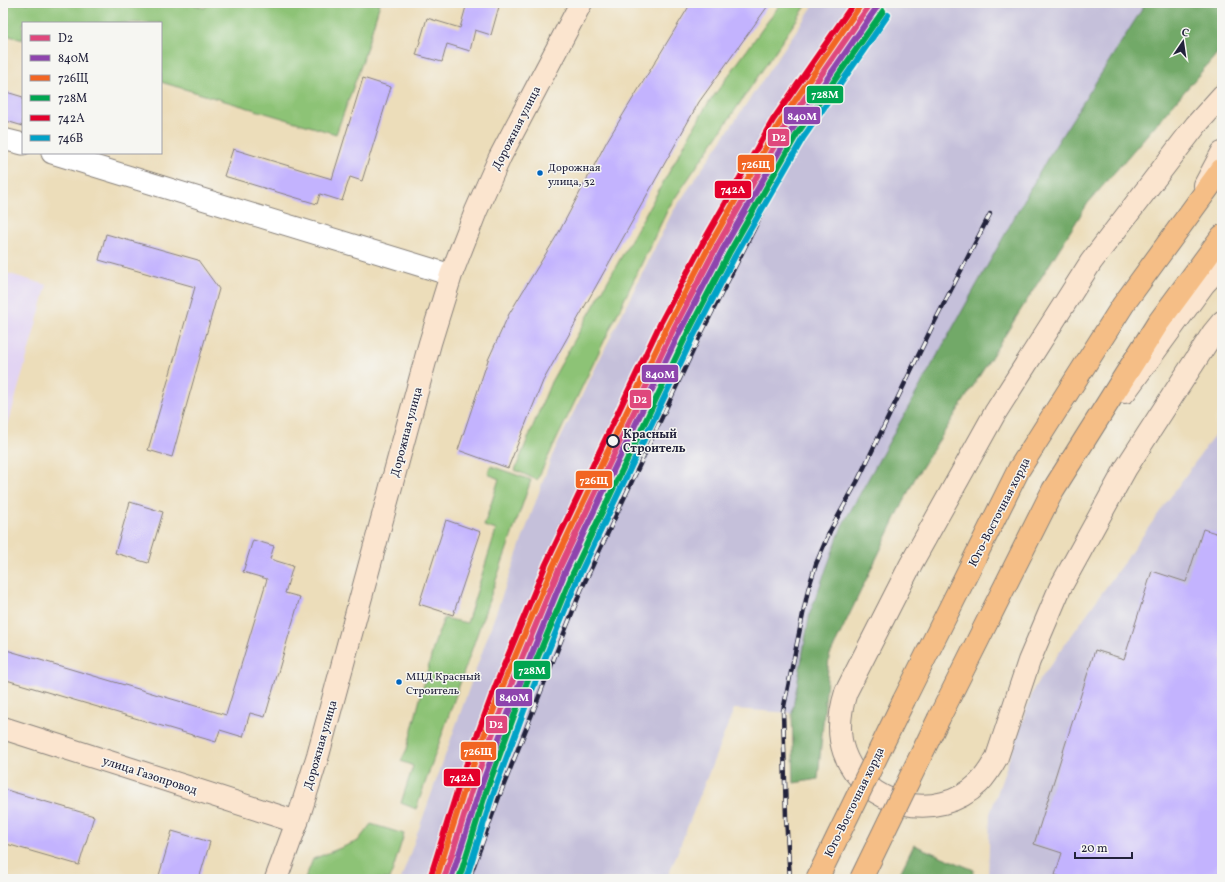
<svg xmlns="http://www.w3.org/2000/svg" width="1225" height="882" font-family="Vollkorn,serif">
  <rect width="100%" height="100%" fill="#f6f6f2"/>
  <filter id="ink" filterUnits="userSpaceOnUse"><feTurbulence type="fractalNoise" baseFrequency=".025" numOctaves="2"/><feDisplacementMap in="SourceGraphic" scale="8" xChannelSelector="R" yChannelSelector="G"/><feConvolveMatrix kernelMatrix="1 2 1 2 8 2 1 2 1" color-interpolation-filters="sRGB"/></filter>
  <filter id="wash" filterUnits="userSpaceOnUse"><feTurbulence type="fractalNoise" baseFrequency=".012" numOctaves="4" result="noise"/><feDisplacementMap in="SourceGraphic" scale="16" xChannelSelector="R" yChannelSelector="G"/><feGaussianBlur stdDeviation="0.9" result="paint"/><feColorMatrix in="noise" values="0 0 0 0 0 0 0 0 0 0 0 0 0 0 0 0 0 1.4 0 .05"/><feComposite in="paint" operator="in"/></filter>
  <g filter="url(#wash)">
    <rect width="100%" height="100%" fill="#ecddba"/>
    <path fill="#e2d4f3" d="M3,272L47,285L3,443Z"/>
    <g fill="#c5c0da">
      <path d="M815,3H1146L1047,159L842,526L810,613L792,713L734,709L667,879H401L552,456L672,213Z"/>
      <path d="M1216,433L1222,439V879H988L990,814L1034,688Z"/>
    </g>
    <g fill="#8dc376" stroke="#587258">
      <path d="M3,3H189L205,8L207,3H380L362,63L336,134L161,82V23H23V40L3,34Z"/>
      <path d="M781,3H808L669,207L537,480L515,470L551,382L705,108Z"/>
      <path d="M491,466L531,480L416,809L401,803L413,766L401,761L407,749L434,645L444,618L467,623L496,530L484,526L499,479L488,474Z"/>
      <path d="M371,824L404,834L390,879H305L313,859L358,841Z"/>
    </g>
    <g fill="#72a967" stroke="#4a6651">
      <path d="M1146,3H1222V48L1088,203L914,480L829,657L818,779L794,783L792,713L810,613L842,526L1047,159Z"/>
      <path d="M914,845L974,870L971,879H897Z"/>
    </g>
    <g id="blocks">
      <g fill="#c3b3fe">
        <path d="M467,3H500L491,35L475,30L470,51L447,44L442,62L416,55L427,18L460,28Z"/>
        <path d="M691,3H770L699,102L543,381L508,468L458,450L488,360L509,314L559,232L607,141Z"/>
        <path d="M363,78L391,87L362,181L350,177L342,201L320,194L317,204L224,176L233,149L332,179Z"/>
        <path d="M3,91L23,97V126L3,120Z"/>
        <path d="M106,234L198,260L219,289L172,457L148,450L195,287L99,260Z"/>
        <path d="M130,502L163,512L148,563L115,553Z"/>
        <path d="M446,520L481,532L453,615L419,604Z"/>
        <path d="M1203,529L1222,535V879H1067L1055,875L1062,853L1034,844L1095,650L1124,659L1152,571L1186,582Z"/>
        <path d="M253,540L274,546L270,559L293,566L285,593L300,597L265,717L250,713L243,737L220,730L216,742L3,679V649L226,715L267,579L243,572Z"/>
        <path d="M3,789L94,816L79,865L3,843Z"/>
        <path d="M172,831L210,842L199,879H158Z"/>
      </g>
    </g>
  </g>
  <g filter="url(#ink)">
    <use href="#blocks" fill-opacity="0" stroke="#87807a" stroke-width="1"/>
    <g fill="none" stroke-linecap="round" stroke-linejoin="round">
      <defs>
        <g id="street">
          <path d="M3,139L23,144"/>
          <path d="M52,153L451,275"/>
        </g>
        <g id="secondary">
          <path d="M1222,96L1196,125L1091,262L995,413L911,564L846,692C840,711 837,732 844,752C864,807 937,824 979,783C987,775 992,766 997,757L1029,661L1060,588L1126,468L1213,333L1222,322"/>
          <path d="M1205,185L1222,153"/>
          <path d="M1125,392L1204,284L1222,265"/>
          <path d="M3,728L297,822"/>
          <path d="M276,879L297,822L318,755L430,343L451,275L476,211L500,157L581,3"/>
        </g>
        <g id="primary">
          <path d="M904,700L1019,469L1123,305L1222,169"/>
          <path d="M939,718L1053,490L1158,323L1222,236"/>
        </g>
      </defs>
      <use href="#street" stroke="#87807a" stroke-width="23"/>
      <use href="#secondary" stroke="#87807a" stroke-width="24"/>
      <use href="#primary" stroke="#87807a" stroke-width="24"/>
      <use href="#street" stroke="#fff" stroke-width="21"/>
      <use href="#secondary" stroke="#fbe5cf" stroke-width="22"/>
      <use href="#primary" stroke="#f5be86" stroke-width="22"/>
      <defs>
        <g id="rail">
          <path d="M469,879L499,797L582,588L699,338L789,160L885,3"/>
          <path d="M790,879L786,817L783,711L808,590L816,564L830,531L857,482L933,325L990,214"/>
        </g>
      </defs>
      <use href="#rail" stroke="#22223b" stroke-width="4.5"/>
      <use href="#rail" stroke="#f6f6f2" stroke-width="3" stroke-dasharray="9" stroke-linecap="butt"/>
      <defs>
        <g id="primary-bridge">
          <path d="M817,879L904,700"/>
          <path d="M861,879L939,718"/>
        </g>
      </defs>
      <use href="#primary-bridge" stroke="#87807a" stroke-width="24" stroke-linecap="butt"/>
      <use href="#primary-bridge" stroke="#f5be86" stroke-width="22"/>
      <defs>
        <path id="rail-1" d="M444,879L473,787L508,692L559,569L674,328L717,246L785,127L871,3"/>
        <path id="rail-2" d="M451,879L480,789L515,695L565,572L680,331L723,249L791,131L877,7"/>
        <path id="rail-3" d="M437,877L466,785L501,690L553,566L668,325L711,243L779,124L862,3"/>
        <path id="rail-4" d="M459,879L486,792L521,697L572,575L687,334L729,253L797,134L883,11"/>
        <path id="rail-5" d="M431,875L460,782L495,687L546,564L661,322L705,239L773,120L854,3"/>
        <path id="rail-6" d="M466,879L493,794L528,700L578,578L693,337L735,256L803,138L888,15"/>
      </defs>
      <use href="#rail-1" stroke="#f6f6f2" stroke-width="9"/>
      <use href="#rail-2" stroke="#f6f6f2" stroke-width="9"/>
      <use href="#rail-3" stroke="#f6f6f2" stroke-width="9"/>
      <use href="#rail-4" stroke="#f6f6f2" stroke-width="9"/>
      <use href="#rail-5" stroke="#f6f6f2" stroke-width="9"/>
      <use href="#rail-6" stroke="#f6f6f2" stroke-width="9"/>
      <use href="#rail-1" stroke="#df477c" stroke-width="6"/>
      <use href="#rail-2" stroke="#8e44ad" stroke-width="6"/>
      <use href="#rail-3" stroke="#f26522" stroke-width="6"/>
      <use href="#rail-4" stroke="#00a651" stroke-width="6"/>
      <use href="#rail-5" stroke="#e4002b" stroke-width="6"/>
      <use href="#rail-6" stroke="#02a2c7" stroke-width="6"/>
    </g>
  </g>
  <g fill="#0065bd" stroke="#f6f6f2" stroke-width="1.5">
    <circle cx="540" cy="173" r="3.5"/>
    <circle cx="399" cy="682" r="3.5"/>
  </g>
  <circle fill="#f6f6f2" stroke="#22223b" stroke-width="2" cx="613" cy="441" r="6"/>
  <g text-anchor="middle" stroke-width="3" stroke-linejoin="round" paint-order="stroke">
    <g font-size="11" fill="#22223b" stroke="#f6f6f2" text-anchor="start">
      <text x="548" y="171">Дорожная<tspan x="548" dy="14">улица, 32</tspan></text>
      <text x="406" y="680">МЦД Красный<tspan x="406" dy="14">Строитель</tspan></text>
    </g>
    <g font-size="12" fill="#22223b" stroke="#f6f6f2">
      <text transform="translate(516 128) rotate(-63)" y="4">Дорожная улица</text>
      <text transform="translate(406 432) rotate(-75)" y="4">Дорожная улица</text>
      <text transform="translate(999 512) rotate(-63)" y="4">Юго-Восточная хорда</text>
      <text transform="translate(320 745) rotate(-74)" y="4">Дорожная улица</text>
      <text transform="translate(150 775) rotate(18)" y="4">улица Газопровод</text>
      <text transform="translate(854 802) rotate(-64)" y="4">Юго-Восточная хорда</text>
    </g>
    <g font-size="12" font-weight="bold" fill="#22223b" stroke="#f6f6f2" text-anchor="start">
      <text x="623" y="438">Красный<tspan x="623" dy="14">Строитель</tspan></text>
    </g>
  </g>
  <g stroke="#f6f6f2" stroke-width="1.5">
    <rect x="806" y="85" width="38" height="19" rx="4" fill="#00a651"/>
    <rect x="783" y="106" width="38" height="19" rx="4" fill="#8e44ad"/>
    <rect x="767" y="128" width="23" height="19" rx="4" fill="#df477c"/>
    <rect x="737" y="154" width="38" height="19" rx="4" fill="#f26522"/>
    <rect x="714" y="180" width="38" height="19" rx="4" fill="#e4002b"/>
    <rect x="641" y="364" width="38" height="19" rx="4" fill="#8e44ad"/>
    <rect x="629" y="389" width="23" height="20" rx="4" fill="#df477c"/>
    <rect x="575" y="470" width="38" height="19" rx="4" fill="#f26522"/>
    <rect x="513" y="660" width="38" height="20" rx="4" fill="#00a651"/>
    <rect x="495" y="688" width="38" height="19" rx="4" fill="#8e44ad"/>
    <rect x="485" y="715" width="23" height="19" rx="4" fill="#df477c"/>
    <rect x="460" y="741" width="37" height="20" rx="4" fill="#f26522"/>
    <rect x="443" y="768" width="38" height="19" rx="4" fill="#e4002b"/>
  </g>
  <g font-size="11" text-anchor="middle" font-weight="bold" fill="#fff">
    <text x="825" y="98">728М</text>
    <text x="802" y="120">840М</text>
    <text x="779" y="141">D2</text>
    <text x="756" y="168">726Щ</text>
    <text x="733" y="193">742А</text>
    <text x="660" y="378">840М</text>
    <text x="640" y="403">D2</text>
    <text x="594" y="484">726Щ</text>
    <text x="532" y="674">728М</text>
    <text x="514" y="701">840М</text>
    <text x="496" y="728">D2</text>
    <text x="478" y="755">726Щ</text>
    <text x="462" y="781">742А</text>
  </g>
  <rect width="1225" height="882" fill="none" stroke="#f6f6f2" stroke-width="16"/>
  <rect x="22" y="22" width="140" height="132" fill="#f6f6f2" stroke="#a1a1a9"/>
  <rect x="30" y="35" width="20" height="6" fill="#df477c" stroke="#a1a1a9"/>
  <text x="58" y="42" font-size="12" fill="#22223b">D2</text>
  <rect x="30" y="55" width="20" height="6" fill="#8e44ad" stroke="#a1a1a9"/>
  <text x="58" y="62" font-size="12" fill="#22223b">840М</text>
  <rect x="30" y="75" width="20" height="6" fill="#f26522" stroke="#a1a1a9"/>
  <text x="58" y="82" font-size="12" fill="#22223b">726Щ</text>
  <rect x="30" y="95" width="20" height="6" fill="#00a651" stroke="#a1a1a9"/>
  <text x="58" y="102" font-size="12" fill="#22223b">728М</text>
  <rect x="30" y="115" width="20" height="6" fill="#e4002b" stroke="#a1a1a9"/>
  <text x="58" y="122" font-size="12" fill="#22223b">742А</text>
  <rect x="30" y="135" width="20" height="6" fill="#02a2c7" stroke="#a1a1a9"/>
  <text x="58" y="142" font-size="12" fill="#22223b">746В</text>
  <g transform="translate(1183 42) rotate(13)" stroke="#f6f6f2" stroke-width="3" paint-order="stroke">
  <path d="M0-3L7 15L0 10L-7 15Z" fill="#22223b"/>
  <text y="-6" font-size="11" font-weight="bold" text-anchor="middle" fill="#22223b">С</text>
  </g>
  <path d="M1075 852v6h57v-6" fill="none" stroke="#22223b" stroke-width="2"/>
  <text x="1081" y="852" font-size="12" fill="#22223b" stroke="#f6f6f2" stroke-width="3" paint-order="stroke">20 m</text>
</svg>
